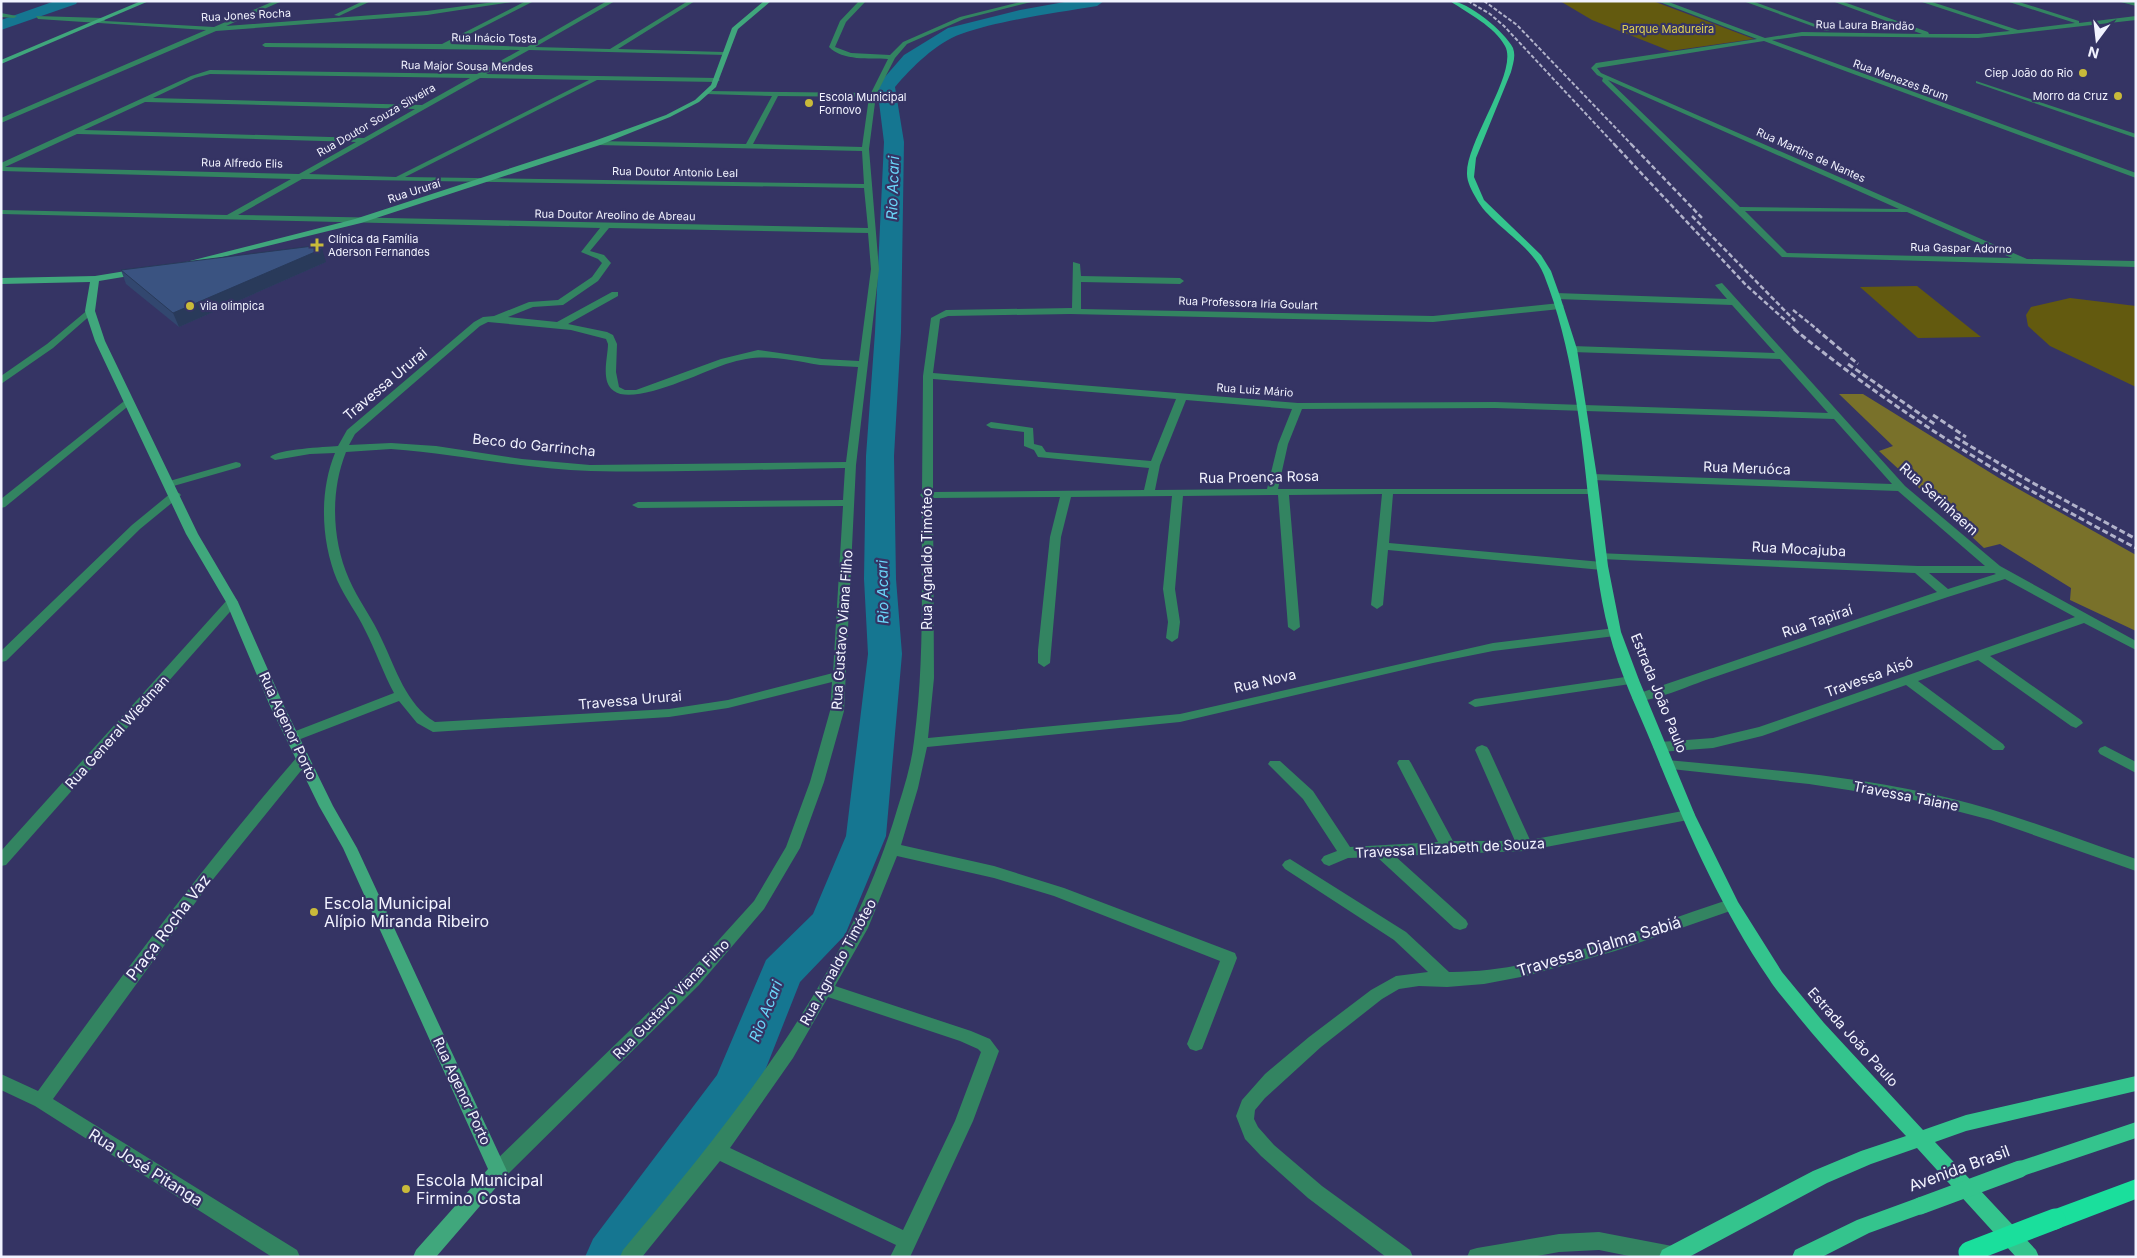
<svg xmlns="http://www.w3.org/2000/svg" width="2137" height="1258" font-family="Inter,sans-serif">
  <rect width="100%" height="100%" fill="#353464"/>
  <g fill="#635a0f">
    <path d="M1560,1H1653L1754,39L1670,51L1592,20Z"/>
    <path d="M1917,286L1981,337L1918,338L1860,287Z"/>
    <path d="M2070,298L2136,306V387L2050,346L2028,326L2026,315L2031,307Z"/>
  </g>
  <path fill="#79712a" d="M1839,394H1863L1999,478L2136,555V631L2070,600L2071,588L2000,544L1984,548L1879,451L1893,446Z"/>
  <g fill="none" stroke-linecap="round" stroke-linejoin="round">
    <g fill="#157691" fill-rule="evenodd">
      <path d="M55,1H78L76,4L1,30V20Z"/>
      <path d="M1070,1H1104L1097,6C1055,13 1000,20 961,34C936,43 912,67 895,87L904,142L901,332L894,456L896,579L902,654L886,836L845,935L800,982L753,1101L642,1257H585L593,1239L717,1075L766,960L813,914L846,836L868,654L864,579L866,456L875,332L884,142L877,86L904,55L948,28L1020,10Z"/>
    </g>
    <g fill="#338461" fill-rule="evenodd">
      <path d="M274,1H282L226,26L427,11L501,1H518L427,15L216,31L1,123V118L206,30L38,19L36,16L103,18L105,21L214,27Z"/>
      <path d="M363,1H371L339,16L334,15Z"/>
      <path d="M526,1H534L450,44L527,47L607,1H615L535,47L610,49L688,1H695L618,49L724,52L726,55L529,50L486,74L717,78L720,80L717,82L597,80L405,177L864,184L862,151L597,145L593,143L597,141L746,144L772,96L706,94V92L708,91L871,93L888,59C869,58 843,61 829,47L840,21L859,1H866L846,22L835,47L851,53L890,55L903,42L960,17L1024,1H1035L964,19L907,44L895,58L876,95L869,149L879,269L856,465L844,711L824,782L800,848L764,909L699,985L505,1177L498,1179L491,1177L489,1171L491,1165L687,975L754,901L786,847L810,782L830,711L832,682L728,708L669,717L433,732L417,723L399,701L298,740H288L286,737L288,734L394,693C383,673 376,651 365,630C357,613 345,598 337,580C321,541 319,492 335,453L310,454L275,460L270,457C279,449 324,447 338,446L347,430L474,322L483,317L494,316L529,302L558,300L592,277L602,263L598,259L581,252L600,228L1,214V210L227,215L291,179L1,171V163L191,76L210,70L477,74L520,50L265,47L262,45L265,43L442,44ZM210,74L470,78L422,105L153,98L195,78ZM480,78L589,80L396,177L309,174ZM778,96L869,97L862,147L753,144ZM145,102H146L415,109L364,138L84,130ZM77,134H79L356,142L299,174L5,167ZM302,179L864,188L868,228L238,215ZM609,228L868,233L871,269L859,361L822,359L758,350L721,359L636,390H625L619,387L616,372L617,344L613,335L607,332L568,324L618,296V292H612L557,322L508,317L533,307L563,305L598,281L611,263L604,255L590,251ZM488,322L571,330L606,339L608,344C608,357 600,382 614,391C634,406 702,372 726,364C762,352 784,359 820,365C832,366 846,366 858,367L846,462L590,465L522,459L436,446L391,443L349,445L355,434L480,326ZM391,449C458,454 524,469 591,471C676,473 761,469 845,468L843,500L638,502L632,505L638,508L843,506L833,673L728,700L669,709L435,722C406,704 396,669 382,640C373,619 358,600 349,579C332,540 330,492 346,452Z"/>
      <path d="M1657,1H1666L1765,38L1802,32L1922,34L1832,1H1841L1928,32L1929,34H1978L2010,31L1919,1H1929L2018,30L2075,23L2006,1H2016L2079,21V23L2136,16V20L1978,38L1802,36L1772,40L2136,173V178L1764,41L1597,68L1601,73L2027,259L2136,261V267L1782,257L1602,81L1603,78L1597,75L1591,68L1596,63L1757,39ZM1608,80L1899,209L1740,207ZM1745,211L1907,212L2012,258L1787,253Z"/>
      <path d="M1743,1H1752L1831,30L1826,31Z"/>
      <path d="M2117,1L2136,2V6Z"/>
      <path d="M1,13L17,16L14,18L1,17Z"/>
      <path d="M1976,81L2136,134V138L1976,83Z"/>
      <path d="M1073,262L1080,264L1081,276L1180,278L1184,281L1180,284L1081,282V309L1433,316L1560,303L1564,306L1560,309L1433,322L1070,314L948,316L940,319L933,373L1298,403L1495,402L1828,413L1780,359L1572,352L1567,349L1572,346L1775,353L1732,305L1556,299L1552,296L1556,293L1727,299L1715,285L1722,283L1905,486L2000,566L2136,641V650L2084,623L1990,656L2081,720L2083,723L2076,728L2071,726L1978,660L1918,681L2003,744L2005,747L2003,750H1993L1906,685L1762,736L1713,748L1660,752L1655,750L1653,747L1655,744L1660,742L1713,738L1759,727L2075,617L2005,579C1903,610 1804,647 1703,681C1690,686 1645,704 1634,701L1632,698L1634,695L1937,592L1915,573L1601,559L1597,557L1595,555L1597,553L1918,566H1985L1898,491L1592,480L1587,477L1592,474L1892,484L1834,419L1495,408L1302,409L1288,444L1278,489H1593L1599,492L1597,494H1393L1389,543L1602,562L1608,566L1602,570L1388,550L1383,605L1377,609L1371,605L1382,494L1289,495L1300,627L1294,631L1288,627L1278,495L1183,496L1175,589L1180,622L1178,638L1172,642L1166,638L1168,622L1163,589L1172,496L1071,497L1061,537L1050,663L1044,667L1038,663V650L1050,537L1060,497L933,498L934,678L928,738L1180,714L1493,643L1615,628L1621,632L1615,636L1493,651L1433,663L1180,722L927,747L918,788L901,845L994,866L1064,888L1235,953L1237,958L1202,1049L1196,1051L1190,1049L1187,1044L1220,961L1054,896L994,878L897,856L868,928L835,986L971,1031L990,1039L999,1051L973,1121L910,1257H890L896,1245L720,1161L642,1257H620L623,1250C731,1121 841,986 893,823C901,796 911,769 914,741C925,661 921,578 922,497L920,495L922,493L923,376L931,318L946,310L1072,308ZM933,379L1176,399L1151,461L1046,452L1042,446L1034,444L1033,428L991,422L986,425L991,428L1024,432V446L1034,450L1038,457L1149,468L1144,490L933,492ZM1186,400L1292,409L1278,444L1267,489L1155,490L1160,465ZM1929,573H1994L1996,574L1948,589ZM828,997L960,1041L978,1049L981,1052L955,1121L903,1230L730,1148L793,1058Z"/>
      <path d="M90,308L95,311L93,313L53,348L1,384V376L47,344Z"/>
      <path d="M128,398L132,399V403L5,507L1,508V499Z"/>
      <path d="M236,462L240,463L241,465L240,467L170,487L165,484L166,482Z"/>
      <path d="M175,492L179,493L181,495L179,497L140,529L6,661L1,662V651L132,525L171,493Z"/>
      <path d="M232,598L236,599L238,602L236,605L6,865L1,866V851L228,599Z"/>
      <path d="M1632,676L1637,677L1639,680L1637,683L1475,707L1468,703L1475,699Z"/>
      <path d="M1482,745L1487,747L1489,750L1530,840L1688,810L1693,811L1695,815L1693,819L1688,820L1525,851L1395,856L1466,920L1468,924L1466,928L1460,930L1454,928L1377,857L1348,858L1329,866L1324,864L1321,860L1324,856L1337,851L1303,799L1268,764L1270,761H1280L1313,791L1350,847L1438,842L1397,763L1399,760H1409L1411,763L1453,841H1515L1475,750L1477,747Z"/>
      <path d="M2105,746L2136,762V773L2100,754L2098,751L2100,748Z"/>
      <path d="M303,754L308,756L310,759L308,762L206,888L53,1099L297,1250L300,1257H272L35,1106L1,1090V1074L38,1091C121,976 205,863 298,756Z"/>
      <path d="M1667,760C1761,769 1856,775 1949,798C2012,813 2074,838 2136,859V871L1991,820L1914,800L1809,784L1662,768L1660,765L1662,762Z"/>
      <path d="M1290,859L1406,932L1449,972C1544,973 1641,927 1731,899L1736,901L1739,905L1736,909L1615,951L1526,976L1484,984L1447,987L1419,986L1399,989L1382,999L1321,1047L1265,1098L1255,1110L1254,1119L1258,1127L1274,1145L1322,1186L1410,1250L1413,1257H1386L1308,1198L1261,1156L1245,1139L1236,1116L1242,1100L1265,1074L1309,1037L1371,990L1396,976L1428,972L1394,940L1285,869L1282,865L1285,861Z"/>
      <path d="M1599,1232L1672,1246L1679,1248L1682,1255L1681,1257H1634L1599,1250L1559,1252L1532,1257H1467L1470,1250L1477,1248L1559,1234Z"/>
    </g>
    <g fill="#40a77c" fill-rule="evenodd">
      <path d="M141,1H149L1,64V60Z"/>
      <path d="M764,1H771L738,29L716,87L699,102L670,117L600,145L361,223L182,267L178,264L355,219L594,141L666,115L695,100L711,85L732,28Z"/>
      <path d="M138,269L142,272L141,274L99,281L95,311L105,341L198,534L238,602L284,706L333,806L357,848L507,1171L505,1177L436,1257H413L416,1250L488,1169L343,848L319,806L270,706L226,602L186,534L95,341L85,311L90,282L1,284V278L95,276Z"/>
    </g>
    <g fill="#34c48d" fill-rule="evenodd">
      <path d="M1450,1C1468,1 1505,32 1513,48C1516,56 1513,64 1511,72L1476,158L1474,177L1484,200L1541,255L1551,271L1560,296L1577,349L1597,477L1608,566L1621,632L1639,680L1695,815L1738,902L1782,972L1824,1023L1923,1130L1966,1115L2136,1076V1091L1966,1131L1935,1142L2036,1250L2039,1257H2016L1917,1148L1871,1164L1827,1183L1689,1257H1659L1662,1250L1813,1171L1861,1151L1906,1136C1869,1096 1831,1057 1797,1015C1788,1003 1777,992 1769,979C1720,907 1686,828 1653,747C1638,710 1619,672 1609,632C1598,590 1594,546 1589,504C1581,428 1572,346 1544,275C1532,244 1490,225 1476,198C1472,191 1467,182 1467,174C1466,141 1519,71 1505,46C1494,26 1469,14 1450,1Z"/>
      <path d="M2136,1122V1138L2020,1177L2013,1175L2011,1169L2013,1163L2020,1161Z"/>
      <path d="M1920,1197L1927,1200L1929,1206L1927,1212L1869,1233L1822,1257H1792L1795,1250L1857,1220Z"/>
    </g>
    <path fill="#1adf9c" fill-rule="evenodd" d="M2136,1179V1199L2055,1230L2047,1226L2044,1219L2047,1212Z"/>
    <g stroke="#b1b2ca" stroke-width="2" stroke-dasharray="4 2" stroke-linecap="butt">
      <path d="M1468,1L1490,14L1504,26L1615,145"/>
      <path d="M1484,1L1517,25L1632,145"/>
    </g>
    <g stroke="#b1b2ca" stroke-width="2.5" stroke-dasharray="5 2.5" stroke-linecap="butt">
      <path d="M1614,144L1746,285L1796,330"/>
      <path d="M1631,144L1703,219"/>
      <path d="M1692,216L1795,321"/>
      <path d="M1793,310L1818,330"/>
    </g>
    <g stroke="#b1b2ca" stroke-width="3" stroke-dasharray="6 3" stroke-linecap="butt">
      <path d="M1794,329C1900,416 2015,485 2136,548"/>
      <path d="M1816,329L1858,364"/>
      <path d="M1848,364L1936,425"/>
      <path d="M1933,415L1966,437"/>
      <path d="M1955,437L2022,477L2136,539"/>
    </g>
    <path stroke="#34c48d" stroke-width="17" d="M1920,1206L2020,1169"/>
    <path stroke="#1adf9c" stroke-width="21" d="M1969,1252L2055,1219"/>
  </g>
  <path fill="#32476f" d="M326,262L179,327L126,284L121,270Z"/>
  <path fill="#293a5a" d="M321,245L326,262L179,327L173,313Z"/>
  <path fill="#3a5381" stroke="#293a5a" d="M321,245L322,249L173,313L121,270Z"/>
  <g fill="#c9ba3a" stroke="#353464" stroke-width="2">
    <circle cx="2083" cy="73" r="5"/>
    <circle cx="2118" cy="96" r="5"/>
    <circle cx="809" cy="103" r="5"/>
    <path d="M314.5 237.5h5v5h5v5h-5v5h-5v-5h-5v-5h5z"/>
    <circle cx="190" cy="306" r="5"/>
    <circle cx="314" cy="912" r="5"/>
    <circle cx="406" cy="1189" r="5"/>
  </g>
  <g text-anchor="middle" stroke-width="4.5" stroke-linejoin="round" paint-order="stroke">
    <g font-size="11" fill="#f2f3ff" stroke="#353464">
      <text transform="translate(246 15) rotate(-3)" y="4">Rua Jones Rocha</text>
      <text transform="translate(1865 25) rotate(1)" y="4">Rua Laura Brandão</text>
      <text transform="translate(494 38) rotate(1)" y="4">Rua Inácio Tosta</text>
      <text transform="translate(467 66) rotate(1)" y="4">Rua Major Sousa Mendes</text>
      <text transform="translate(1901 80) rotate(20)" y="4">Rua Menezes Brum</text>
      <text transform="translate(376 120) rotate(-30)" y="4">Rua Doutor Souza Silveira</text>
      <text transform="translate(1811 155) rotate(24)" y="4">Rua Martins de Nantes</text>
      <text transform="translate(242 163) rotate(1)" y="4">Rua Alfredo Elis</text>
      <text transform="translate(675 172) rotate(1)" y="4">Rua Doutor Antonio Leal</text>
      <text transform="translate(414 191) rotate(-18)" y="4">Rua Ururaí</text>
      <text transform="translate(615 215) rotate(1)" y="4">Rua Doutor Areolino de Abreau</text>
      <text transform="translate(1961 248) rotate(1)" y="4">Rua Gaspar Adorno</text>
      <text transform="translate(1248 303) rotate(2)" y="4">Rua Professora Iria Goulart</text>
      <text transform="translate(1255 390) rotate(4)" y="4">Rua Luiz Mário</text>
    </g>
    <g font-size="11" fill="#e1d253" stroke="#353464">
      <text x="1668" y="33">Parque Madureira</text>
    </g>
    <g font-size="11" fill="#f2f3ff" stroke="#353464" text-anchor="start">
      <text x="2073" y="77" text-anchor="end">Ciep João do Rio</text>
      <text x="2108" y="100" text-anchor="end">Morro da Cruz</text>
      <text x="819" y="101">Escola Municipal<tspan x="819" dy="13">Fornovo</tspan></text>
      <text x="328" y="243">Clínica da Família<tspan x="328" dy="13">Aderson Fernandes</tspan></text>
      <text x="200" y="310">vila olimpica</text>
    </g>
    <g font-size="14" fill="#f2f3ff" stroke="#353464">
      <text transform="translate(385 384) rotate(-40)" y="5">Travessa Ururai</text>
      <text transform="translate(534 445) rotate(6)" y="5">Beco do Garrincha</text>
      <text transform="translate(1747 468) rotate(2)" y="5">Rua Meruóca</text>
      <text transform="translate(1259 477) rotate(-1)" y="5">Rua Proença Rosa</text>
      <text transform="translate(1939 499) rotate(42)" y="5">Rua Serinhaem</text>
      <text transform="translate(1799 549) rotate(3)" y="5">Rua Mocajuba</text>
      <text transform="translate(927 559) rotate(-90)" y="5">Rua Agnaldo Timóteo</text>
      <text transform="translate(1817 621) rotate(-19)" y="5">Rua Tapiraí</text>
      <text transform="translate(842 630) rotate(-86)" y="5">Rua Gustavo Viana Filho</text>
      <text transform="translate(1869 677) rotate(-20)" y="5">Travessa Aisó</text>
      <text transform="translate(1265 681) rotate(-13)" y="5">Rua Nova</text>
      <text transform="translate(1659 693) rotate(68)" y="5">Estrada João Paulo</text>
      <text transform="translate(630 700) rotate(-5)" y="5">Travessa Ururai</text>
      <text transform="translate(288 726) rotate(65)" y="5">Rua Agenor Porto</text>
      <text transform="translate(117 732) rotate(-48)" y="5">Rua General Wiedman</text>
      <text transform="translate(1906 796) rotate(11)" y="5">Travessa Taiane</text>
      <text transform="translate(1450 848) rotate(-3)" y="5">Travessa Elizabeth de Souza</text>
      <text transform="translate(838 962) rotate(-61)" y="5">Rua Agnaldo Timóteo</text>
      <text transform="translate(671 999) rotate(-46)" y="5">Rua Gustavo Viana Filho</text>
      <text transform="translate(1853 1037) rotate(48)" y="5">Estrada João Paulo</text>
      <text transform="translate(462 1091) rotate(65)" y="5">Rua Agenor Porto</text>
    </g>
    <g font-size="15" font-style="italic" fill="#6bd6f9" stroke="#353464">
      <text transform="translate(893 188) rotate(-88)" y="5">Rio Acari</text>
      <text transform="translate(883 592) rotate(-91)" y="5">Rio Acari</text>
      <text transform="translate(766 1011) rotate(-68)" y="5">Rio Acari</text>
    </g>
    <g font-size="16" fill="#f2f3ff" stroke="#353464" text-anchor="start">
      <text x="324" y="909">Escola Municipal<tspan x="324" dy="18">Alípio Miranda Ribeiro</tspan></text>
      <text x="416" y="1186">Escola Municipal<tspan x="416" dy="18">Firmino Costa</tspan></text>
    </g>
    <g font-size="16" fill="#f2f3ff" stroke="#353464">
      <text transform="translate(168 927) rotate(-53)" y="6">Praça Rocha Vaz</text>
      <text transform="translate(1599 946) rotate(-17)" y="6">Travessa Djalma Sabiá</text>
      <text transform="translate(146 1167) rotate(32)" y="6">Rua José Pitanga</text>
      <text transform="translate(1959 1168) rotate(-20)" y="6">Avenida Brasil</text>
    </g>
  </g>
  <rect width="2137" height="1258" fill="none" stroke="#f2f3ff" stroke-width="5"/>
  <g transform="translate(2097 40) rotate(195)" stroke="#353464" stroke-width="4" paint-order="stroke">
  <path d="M0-4L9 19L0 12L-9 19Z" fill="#f2f3ff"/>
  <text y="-8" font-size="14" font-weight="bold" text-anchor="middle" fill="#f2f3ff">N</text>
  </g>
</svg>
